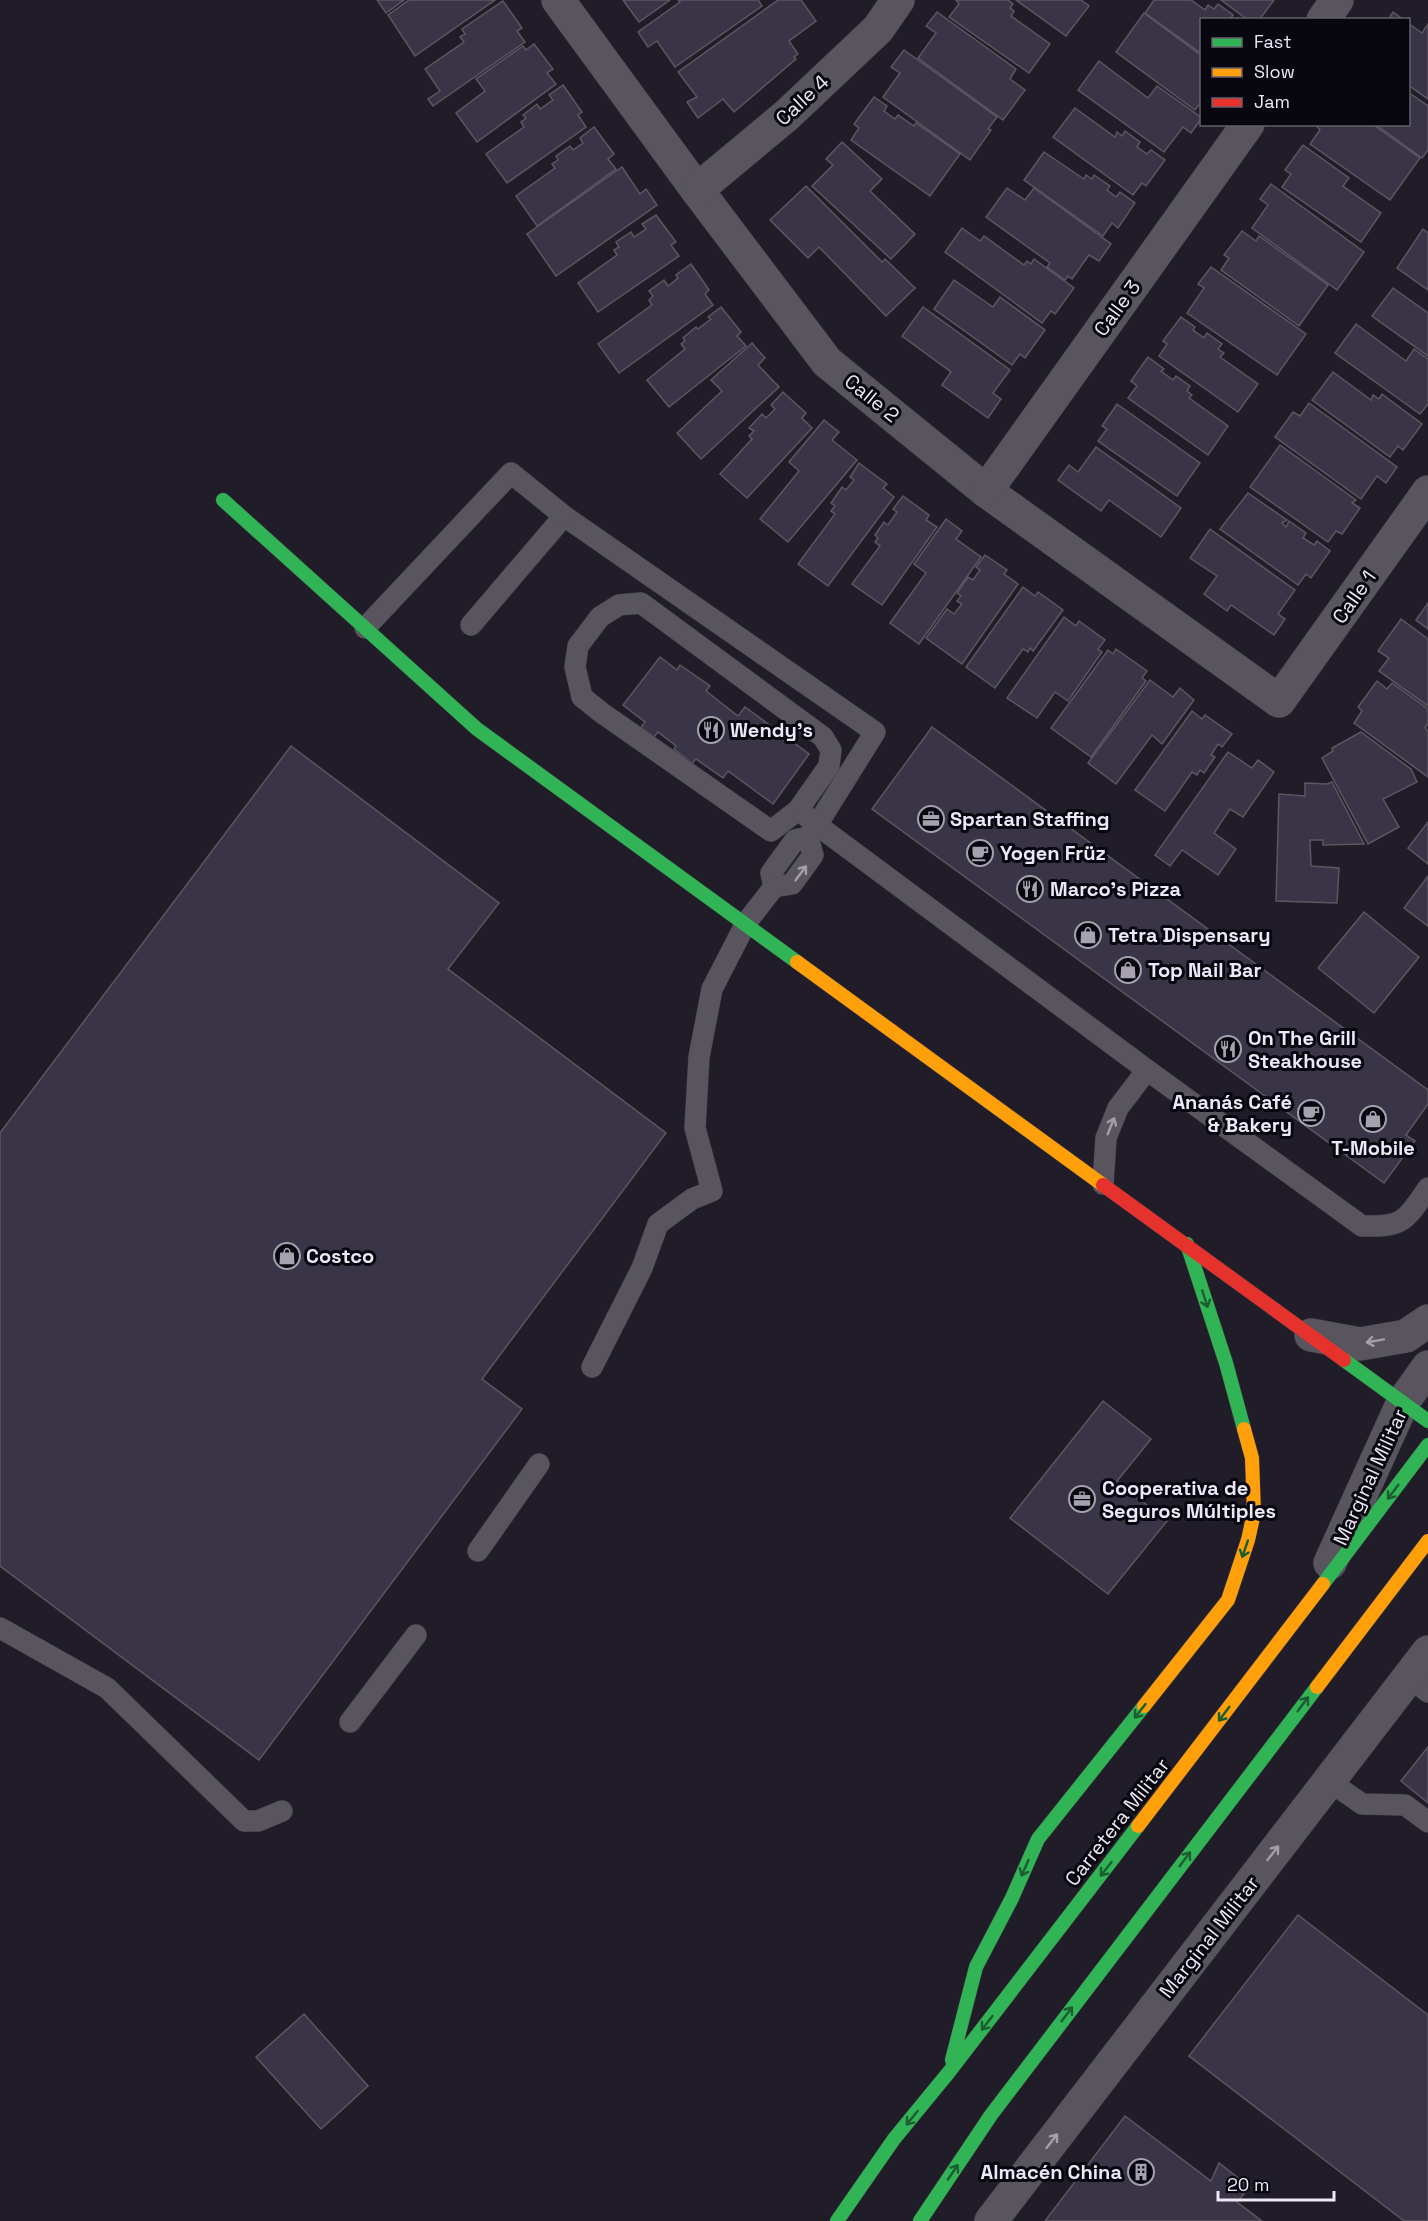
<svg xmlns="http://www.w3.org/2000/svg" width="1428" height="2221" font-family="'Space Grotesk',sans-serif">
  <rect width="100%" height="100%" fill="#201d28"/>
  <g fill="#3a3447" stroke="#5a5761" stroke-width="1.5">
    <path d="M377,0H404L386,13Z"/>
    <path d="M409,0H495L415,56L388,15Z"/>
    <path d="M623,0H670L639,22Z"/>
    <path d="M678,0H758L762,6L675,67L657,41L648,47L638,32L680,2Z"/>
    <path d="M778,0H801L816,21L789,41L798,54L794,57L796,59L734,112L723,99L698,118L687,102L697,97L678,72Z"/>
    <path d="M956,0H1008L1013,4L1010,8L1014,11L1011,16L1050,44L1029,73L949,17L959,4Z"/>
    <path d="M1016,0H1081L1089,6L1066,36Z"/>
    <path d="M1154,0H1191L1205,10L1208,5L1214,9L1218,4L1233,15L1230,20H1202V54L1145,13Z"/>
    <path d="M1221,0H1274L1259,20H1248Z"/>
    <path d="M503,1L522,28L517,31L525,42L433,106L428,99L440,91L425,69L464,42L460,37L465,34L462,29Z"/>
    <path d="M937,12L1016,69L1010,79L1025,90L1003,120L918,58L936,33L926,26Z"/>
    <path d="M1393,12L1404,20H1388Z"/>
    <path d="M1144,13L1202,56V101L1195,110L1116,52Z"/>
    <path d="M1408,23L1422,33L1428,24V99L1408,85Z"/>
    <path d="M534,44L553,69L547,73L556,84L477,142L456,113L485,91L476,79L523,46L526,50Z"/>
    <path d="M904,50L997,117L988,129L991,130L970,160L883,97L900,73L891,67Z"/>
    <path d="M1099,61L1148,98L1157,86L1202,118L1191,133L1183,127L1164,152L1078,90Z"/>
    <path d="M563,85L582,112L578,115L586,127L507,183L486,154L524,127L521,122L526,118L523,115L537,104L540,109L553,100L549,95Z"/>
    <path d="M1408,92L1428,106V150L1422,158L1375,124H1408Z"/>
    <path d="M874,97L887,106L884,111L895,119L898,115L914,126L916,123L960,154L930,196L851,140L859,128L854,124Z"/>
    <path d="M1075,108L1115,137L1117,132L1122,136L1125,131L1140,142L1137,147L1147,154L1151,150L1165,160L1146,186L1142,183L1133,195L1053,137Z"/>
    <path d="M1315,124H1372L1420,158L1390,200L1310,144L1320,130Z"/>
    <path d="M594,127L614,154L608,159L616,169L537,226L516,196L555,168L552,164L558,160L556,156L570,146L573,150L583,143L580,138Z"/>
    <path d="M842,142L882,179L870,191L915,234L891,259L812,186L833,165L826,159Z"/>
    <path d="M1303,145L1349,178L1343,186L1381,213L1361,242L1282,187L1291,174L1285,170Z"/>
    <path d="M1044,152L1084,179L1086,175L1092,179L1094,175L1110,186L1107,190L1116,197L1120,192L1135,203L1118,228L1112,223L1103,236L1024,180Z"/>
    <path d="M622,167L640,194L646,189L657,205L556,276L527,234Z"/>
    <path d="M1271,184L1364,252L1337,290L1252,228L1268,205L1260,199Z"/>
    <path d="M806,186L882,262L885,259L915,288L886,316L819,247L808,258L770,220Z"/>
    <path d="M1007,188L1025,200L1034,188L1111,244L1099,261L1089,255L1072,279L1068,276L1065,280L1047,267L1050,263L986,217Z"/>
    <path d="M656,215L676,242L671,245L679,256L598,312L578,283L617,255L614,250L619,247L616,242L631,232L634,237L646,229L642,224Z"/>
    <path d="M962,228L980,241L984,236L1024,265L1027,261L1031,264L1034,259L1074,288L1055,314L1051,311L1042,323L945,252Z"/>
    <path d="M1423,229L1428,233V290L1397,268Z"/>
    <path d="M1242,231L1256,241L1259,236L1328,285L1299,326L1221,270L1229,258L1224,255Z"/>
    <path d="M691,264L709,290L705,294L713,305L619,373L598,344L652,305L649,300L653,296L649,291L664,280L668,286L678,278L676,275Z"/>
    <path d="M1211,267L1306,334L1277,375L1187,313L1204,288L1198,284Z"/>
    <path d="M954,280L993,307L1000,297L1045,330L1025,358L1020,354L1012,365L934,309Z"/>
    <path d="M1393,288L1428,313V356L1372,316Z"/>
    <path d="M721,307L741,332L737,336L746,346L669,407L647,380L685,349L681,344L685,341L683,338L696,327L698,329L711,319L708,317Z"/>
    <path d="M923,307L1010,370L993,393L1001,399L988,418L942,385L951,372L902,336Z"/>
    <path d="M1181,317L1195,327L1193,330L1204,338L1207,333L1222,344L1218,349L1224,353L1220,357L1258,384L1238,412L1159,356L1167,344L1163,341Z"/>
    <path d="M1356,324L1406,361L1414,349L1428,359V404L1420,414L1335,353Z"/>
    <path d="M752,343L765,358L758,365L779,387L701,459L677,433L722,391L711,380Z"/>
    <path d="M1148,357L1164,369L1161,371L1173,380L1176,376L1190,386L1187,391L1192,395L1189,398L1228,426L1208,455L1128,398L1137,386L1131,381Z"/>
    <path d="M1333,372L1371,400L1373,395L1379,399L1382,394L1422,424L1403,450L1398,446L1390,457L1312,400Z"/>
    <path d="M783,392L806,413L802,418L812,428L747,498L720,474L752,439L749,436L754,431L749,428L762,414L766,418L775,409L771,405Z"/>
    <path d="M1309,403L1397,467L1386,483L1377,476L1361,499L1275,437L1293,412L1300,416Z"/>
    <path d="M1117,404L1200,463L1177,496L1098,441L1107,429L1102,426Z"/>
    <path d="M824,420L839,432L832,440L857,460L788,542L760,519L799,471L789,462Z"/>
    <path d="M1280,445L1356,500L1352,503L1360,508L1342,534L1336,531L1328,542L1250,487Z"/>
    <path d="M1096,447L1181,508L1161,537L1109,500L1101,511L1058,480L1069,465L1078,472Z"/>
    <path d="M859,463L887,484L883,488L894,497L828,586L798,564L835,514L831,511L835,506L831,503L842,487L846,490L854,480L850,477Z"/>
    <path d="M1248,493L1287,520L1282,523L1286,527L1289,521L1306,533L1303,538L1314,545L1317,541L1330,551L1311,578L1306,574L1298,585L1220,529Z"/>
    <path d="M903,496L929,515L926,520L937,527L882,605L852,584L880,546L875,542L878,538L875,535L884,522L888,525L897,512L893,509Z"/>
    <path d="M946,519L962,531L956,539L981,557L919,644L890,623L926,573L914,564Z"/>
    <path d="M1210,529L1295,590L1278,614L1285,619L1274,635L1231,605L1227,611L1204,594L1217,576L1190,558Z"/>
    <path d="M985,555L1007,570L1004,574L1018,584L962,664L926,638L947,609L954,614L962,604L957,601L961,596L957,593L968,577L973,580L980,570L976,567Z"/>
    <path d="M1023,587L1035,596L1038,592L1063,610L1033,651L1030,648L1028,652L1023,649L995,688L966,667Z"/>
    <path d="M1428,603V629L1416,620Z"/>
    <path d="M1064,617L1076,626L1079,621L1105,640L1098,649L1102,652L1068,701L1055,692L1037,718L1007,698Z"/>
    <path d="M1401,619L1428,639V706L1379,671L1389,658L1378,651Z"/>
    <path d="M1116,649L1147,671L1142,678L1146,681L1091,757L1051,728L1108,650L1113,654Z"/>
    <path d="M660,657L677,670L680,665L710,686L706,691L738,716L745,707L809,754L773,804L728,771L723,778L696,759L692,763L674,749L676,746L658,732L654,737L641,727L645,722L623,705Z"/>
    <path d="M1150,680L1173,697L1180,688L1194,700L1162,744L1152,735L1116,784L1088,763Z"/>
    <path d="M1377,681L1387,689L1392,683L1428,709V723L1425,728L1428,731V777L1354,723L1362,711L1358,707Z"/>
    <path d="M1192,711L1202,719L1205,715L1232,734L1222,747L1218,744L1211,755L1215,757L1204,773L1200,770L1197,775L1192,772L1165,811L1135,790Z"/>
    <path d="M932,727L1428,1090V1104L1406,1135L1415,1141L1384,1183L872,809Z"/>
    <path d="M1361,732L1411,769L1417,782L1383,799L1399,827L1368,844L1322,758L1333,751L1332,748Z"/>
    <path d="M291,746L499,903L448,969L666,1133L482,1379L522,1409L259,1760L0,1566V1133Z"/>
    <path d="M1228,752L1252,768L1258,760L1274,772L1243,817L1230,809L1214,833L1236,849L1218,875L1182,850L1170,866L1155,855Z"/>
    <path d="M1332,782L1364,844L1323,845V840H1310L1311,866L1339,868L1337,903L1276,901L1279,794L1305,796V783L1327,784Z"/>
    <path d="M1428,822V864L1408,848Z"/>
    <path d="M1428,876V926L1404,908Z"/>
    <path d="M1364,912L1419,957L1374,1013L1318,968Z"/>
    <path d="M1103,1401L1151,1439L1117,1481L1167,1521L1108,1594L1010,1518Z"/>
    <path d="M1428,1747V1803L1401,1781Z"/>
    <path d="M1298,1915L1428,2015V2221H1404L1189,2056Z"/>
    <path d="M304,2014L368,2086L321,2129L256,2057Z"/>
    <path d="M1125,2116L1211,2181L1219,2163L1250,2187L1237,2202L1262,2221H1045Z"/>
  </g>
  <g fill="none" stroke-linecap="round" stroke-linejoin="round">
    <defs>
      <g id="lane">
        <path d="M641,603L823,737L831,750L829,766L798,810L771,831L602,713L582,697L575,667L578,646L600,617L619,605Z"/>
        <path d="M471,625L564,516L875,732L817,825L1147,1070L1362,1226C1404,1227 1405,1221 1428,1188"/>
        <path d="M365,628L511,473L564,516"/>
        <path d="M806,816L817,825L808,837L795,840L771,873L774,887L792,884L813,855L808,837"/>
        <path d="M1103,1184L1106,1138L1118,1108L1147,1070"/>
        <path d="M592,1367L642,1268L658,1224L692,1199L712,1191L695,1128L699,1057L712,989L746,923L774,887"/>
        <path d="M478,1551L539,1464"/>
        <path d="M0,1628L107,1688L244,1821H258L282,1811"/>
        <path d="M1409,1677L1428,1692"/>
        <path d="M350,1722L416,1635"/>
        <path d="M1329,1781L1362,1804L1405,1805L1428,1822"/>
      </g>
      <g id="street">
        <path d="M558,0L697,190L827,362L986,491L1279,701L1428,492"/>
        <path d="M1323,20L1337,0"/>
        <path d="M697,190L787,115L878,29L898,0"/>
        <path d="M986,491L1248,124"/>
        <path d="M1311,1335L1360,1344L1406,1336L1428,1321"/>
        <path d="M1330,1563L1403,1402L1428,1367"/>
        <path d="M991,2221L1428,1652"/>
      </g>
      <g id="fast">
        <path d="M223,500L477,729L797,962"/>
        <path d="M1187,1244L1226,1363L1244,1429"/>
        <path d="M1344,1360L1428,1421"/>
        <path d="M1323,1584L1428,1445"/>
        <path d="M952,2060L976,1967L1012,1898L1038,1839L1144,1706"/>
        <path d="M837,2221L894,2139L949,2072L1138,1826"/>
        <path d="M920,2221L991,2115L1317,1687"/>
      </g>
      <g id="slow">
        <path d="M797,962L1103,1185"/>
        <path d="M1317,1687L1428,1541"/>
        <path d="M1144,1706L1228,1600L1248,1540L1254,1513L1252,1458L1244,1429"/>
        <path d="M1138,1826L1323,1584"/>
      </g>
      <path id="jam" d="M1103,1185L1344,1360"/>
    </defs>
    <use href="#lane" stroke="#3b3942" stroke-width="22"/>
    <use href="#street" stroke="#3b3942" stroke-width="34"/>
    <use href="#fast" stroke="#3b3942" stroke-width="15"/>
    <use href="#slow" stroke="#3b3942" stroke-width="15"/>
    <use href="#jam" stroke="#3b3942" stroke-width="15"/>
    <use href="#lane" stroke="#58555e" stroke-width="21"/>
    <use href="#street" stroke="#58555e" stroke-width="33"/>
    <use href="#fast" stroke="#30b455" stroke-width="14"/>
    <use href="#slow" stroke="#ff9f0a" stroke-width="14"/>
    <use href="#jam" stroke="#e5322d" stroke-width="14"/>
  </g>
  <defs><path id="oneway-shaft" d="M-6 0H5M1.5-3L5.5 0L1.5 3" fill="none" stroke-width="1.6" stroke-linecap="round" stroke-linejoin="round" transform="scale(1.5)"/></defs>
  <g stroke="#a29eaa">
    <use href="#oneway-shaft" transform="translate(801 873) rotate(-53)"/>
    <use href="#oneway-shaft" transform="translate(1111 1126) rotate(-68)"/>
    <use href="#oneway-shaft" transform="translate(1375 1341) rotate(170)"/>
    <use href="#oneway-shaft" transform="translate(1273 1853) rotate(-52)"/>
    <use href="#oneway-shaft" transform="translate(1052 2141) rotate(-52)"/>
  </g>
  <g stroke="#1c5d32">
    <use href="#oneway-shaft" transform="translate(1205 1299) rotate(72)"/>
    <use href="#oneway-shaft" transform="translate(1393 1492) rotate(127)"/>
    <use href="#oneway-shaft" transform="translate(1245 1549) rotate(109)"/>
    <use href="#oneway-shaft" transform="translate(1303 1704) rotate(-53)"/>
    <use href="#oneway-shaft" transform="translate(1140 1711) rotate(128)"/>
    <use href="#oneway-shaft" transform="translate(1224 1714) rotate(127)"/>
    <use href="#oneway-shaft" transform="translate(1185 1859) rotate(-53)"/>
    <use href="#oneway-shaft" transform="translate(1025 1868) rotate(114)"/>
    <use href="#oneway-shaft" transform="translate(1106 1869) rotate(128)"/>
    <use href="#oneway-shaft" transform="translate(1067 2014) rotate(-53)"/>
    <use href="#oneway-shaft" transform="translate(987 2023) rotate(128)"/>
    <use href="#oneway-shaft" transform="translate(912 2118) rotate(129)"/>
    <use href="#oneway-shaft" transform="translate(953 2172) rotate(-56)"/>
  </g>
  <defs>
    <symbol id="restaurant-ring" viewBox="-11 -11 22 22"><circle r="9.5" fill="#08060e" stroke="#a5a1ae" stroke-width="1.5"/><path d="M-5-6h1v4h1v-4h1v4h1v-4h1v5L-1.5 .5V6h-2V.5L-5-1ZM5-6V6H3V1.5H1.5Q1.5-4 5-6Z" fill="#a5a1ae"/></symbol>
    <symbol id="office-ring" viewBox="-11 -11 22 22"><circle r="9.5" fill="#08060e" stroke="#a5a1ae" stroke-width="1.5"/><path d="M-6-3h4V-5.5h4V-3h4V5H-6ZM-1-4.5V-3h2v-1.5ZM-6 0V1H6V0Z" fill="#a5a1ae"/></symbol>
    <symbol id="cafe-ring" viewBox="-11 -11 22 22"><circle r="9.5" fill="#08060e" stroke="#a5a1ae" stroke-width="1.5"/><path d="M-5.5-4.5H6V0H3Q3 3.5 0 3.5H-2.5Q-5.5 3.5-5.5 0ZM3-3.2v2h1.7v-2ZM-6 4.5H4V6H-6Z" fill="#a5a1ae"/></symbol>
    <symbol id="shop-ring" viewBox="-11 -11 22 22"><circle r="9.5" fill="#08060e" stroke="#a5a1ae" stroke-width="1.5"/><path d="M-5-2.5h2.3a2.7 3.5 0 0 1 5.4 0H5L5.5 6h-11ZM-1.5-2.5h3a1.5 2.3 0 0 0-3 0Z" fill="#a5a1ae"/></symbol>
    <symbol id="building-ring" viewBox="-11 -11 22 22"><circle r="9.5" fill="#08060e" stroke="#a5a1ae" stroke-width="1.5"/><path d="M-4-6H4V6H1V3H-1V6H-4ZM-2.5-4.3h1.7v1.8h-1.7ZM.8-4.3h1.7v1.8H.8ZM-2.5-1h1.7V.8h-1.7ZM.8-1h1.7V.8H.8Z" fill="#a5a1ae"/></symbol>
  </defs>
  <g fill-rule="evenodd">
    <use href="#restaurant-ring" x="696" y="715" width="30" height="30"/>
    <use href="#office-ring" x="916" y="804" width="30" height="30"/>
    <use href="#cafe-ring" x="965" y="838" width="30" height="30"/>
    <use href="#restaurant-ring" x="1015" y="874" width="30" height="30"/>
    <use href="#shop-ring" x="1073" y="920" width="30" height="30"/>
    <use href="#shop-ring" x="1113" y="955" width="30" height="30"/>
    <use href="#restaurant-ring" x="1213" y="1034" width="30" height="30"/>
    <use href="#cafe-ring" x="1296" y="1098" width="30" height="30"/>
    <use href="#shop-ring" x="1358" y="1104" width="30" height="30"/>
    <use href="#shop-ring" x="272" y="1241" width="30" height="30"/>
    <use href="#office-ring" x="1067" y="1484" width="30" height="30"/>
    <use href="#building-ring" x="1126" y="2157" width="30" height="30"/>
  </g>
  <g text-anchor="middle" stroke-width="6" stroke-linejoin="round" paint-order="stroke">
    <g font-size="20" fill="#ece8f6" stroke="#08060e">
      <text transform="translate(802 100) rotate(-43)" y="7">Calle 4</text>
      <text transform="translate(1117 308) rotate(-54)" y="7">Calle 3</text>
      <text transform="translate(872 398) rotate(39)" y="7">Calle 2</text>
      <text transform="translate(1354 597) rotate(-55)" y="7">Calle 1</text>
      <text transform="translate(1370 1477) rotate(-65)" y="7">Marginal Militar</text>
      <text transform="translate(1117 1822) rotate(-52)" y="7">Carretera Militar</text>
      <text transform="translate(1209 1937) rotate(-52)" y="7">Marginal Militar</text>
    </g>
    <g font-size="20" font-weight="bold" fill="#ece8f6" stroke="#08060e" text-anchor="start">
      <text x="730" y="737">Wendy's</text>
      <text x="950" y="826">Spartan Staffing</text>
      <text x="1000" y="860">Yogen Früz</text>
      <text x="1050" y="896">Marco's Pizza</text>
      <text x="1108" y="942">Tetra Dispensary</text>
      <text x="1148" y="977">Top Nail Bar</text>
      <text x="1248" y="1045">On The Grill<tspan x="1248" dy="23">Steakhouse</tspan></text>
      <text x="1292" y="1109" text-anchor="end">Ananás Café<tspan x="1292" dy="23">&amp; Bakery</tspan></text>
      <text x="1373" y="1155" text-anchor="middle">T-Mobile</text>
      <text x="306" y="1263">Costco</text>
      <text x="1102" y="1495">Cooperativa de<tspan x="1102" dy="23">Seguros Múltiples</tspan></text>
      <text x="1122" y="2179" text-anchor="end">Almacén China</text>
    </g>
  </g>
  <rect x="1200" y="18" width="210" height="108" fill="#08060e" stroke="#63606b" stroke-width="1.5"/>
  <rect x="1212" y="38" width="30" height="9" fill="#30b455" stroke="#63606b" stroke-width="1.5"/>
  <text x="1254" y="48" font-size="18" fill="#ece8f6">Fast</text>
  <rect x="1212" y="68" width="30" height="9" fill="#ff9f0a" stroke="#63606b" stroke-width="1.5"/>
  <text x="1254" y="78" font-size="18" fill="#ece8f6">Slow</text>
  <rect x="1212" y="98" width="30" height="9" fill="#e5322d" stroke="#63606b" stroke-width="1.5"/>
  <text x="1254" y="108" font-size="18" fill="#ece8f6">Jam</text>
  <path d="M1218 2191v9h116v-9" fill="none" stroke="#ece8f6" stroke-width="3"/>
  <text x="1227" y="2191" font-size="18" fill="#ece8f6" stroke="#08060e" stroke-width="4.5" paint-order="stroke">20 m</text>
</svg>
